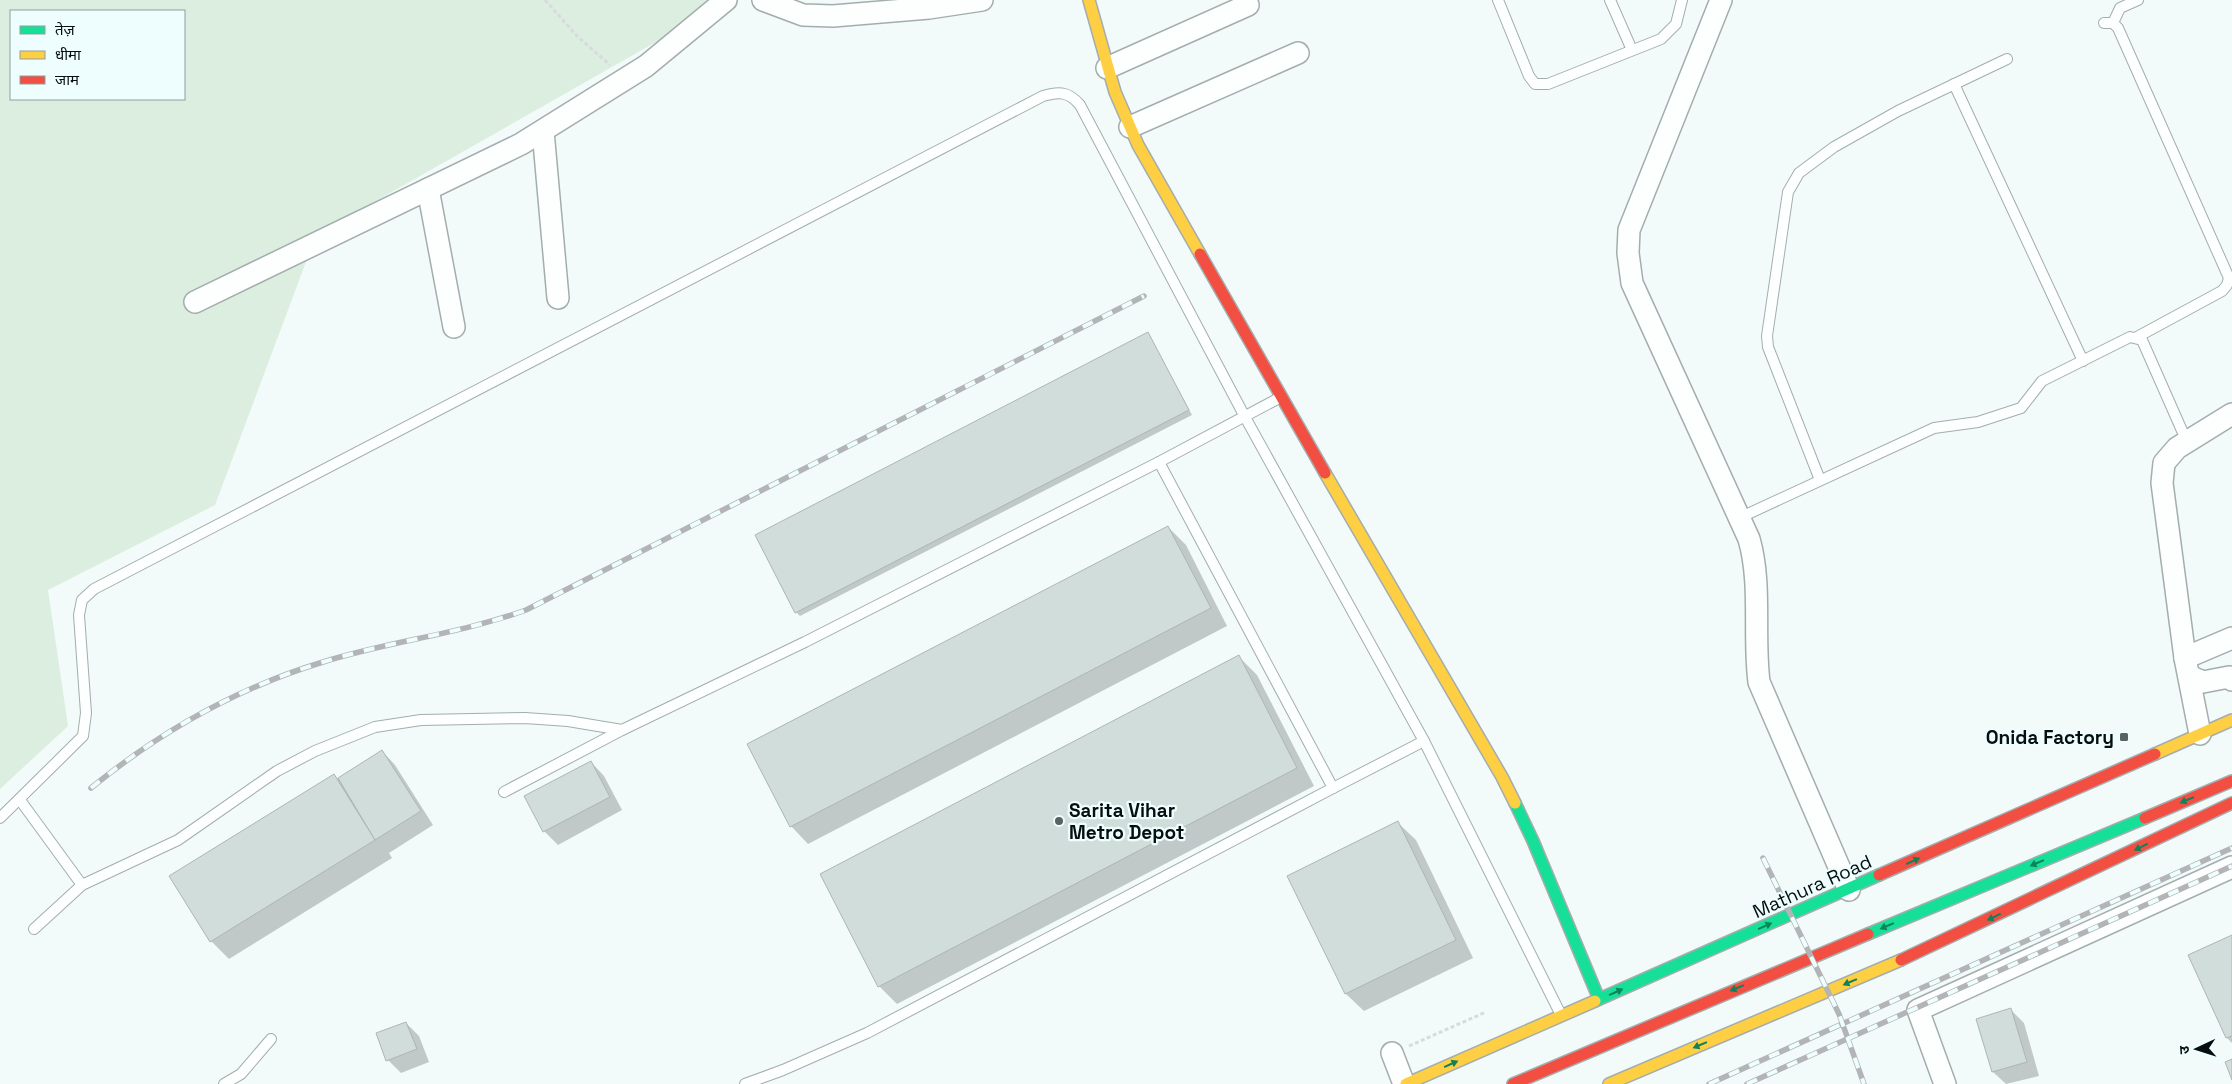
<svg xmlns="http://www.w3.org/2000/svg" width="2232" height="1084" font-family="'Space Grotesk','Noto Sans Devanagari',sans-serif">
  <rect width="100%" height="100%" fill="#f2fafa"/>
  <path fill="#dbeee0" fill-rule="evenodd" d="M0,0H730L316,235L215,505L48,590L68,726L0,789ZM11,11H184V99H11Z"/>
  <g fill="#0003">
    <path d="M1148,334L1192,415L800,616L796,612Z"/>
    <path d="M1168,527L1186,545L1227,626L808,844L791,826Z"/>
    <path d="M1239,657L1257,675L1314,786L897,1004L879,986Z"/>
    <path d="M382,751L395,765L433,825L389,853L392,858L229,959L211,941L334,775L338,779Z"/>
    <path d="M591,762L604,776L622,810L558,845L544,831Z"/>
    <path d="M1398,823L1416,840L1473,958L1364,1011L1346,994L1289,876Z"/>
    <path d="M2232,936V1043L2227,1038Z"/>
    <path d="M2011,1010L2024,1023L2039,1076L2006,1084L1993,1072L1978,1020Z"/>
    <path d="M406,1023L419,1036L429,1062L401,1073L388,1060Z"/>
  </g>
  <g fill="#d1ddda" stroke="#adb6b4">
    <path d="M1148,332L1189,410L795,613L755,535Z"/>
    <path d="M1168,526L1211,608L790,827L747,744Z"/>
    <path d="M1239,655L1297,768L878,987L820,874Z"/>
    <path d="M382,750L421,811L375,840L338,778Z"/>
    <path d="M591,761L610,797L543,832L524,796Z"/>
    <path d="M334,774L375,840L210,942L169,876Z"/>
    <path d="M1398,821L1456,940L1345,994L1287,876Z"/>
    <path d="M2232,935V1036L2226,1038L2188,955Z"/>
    <path d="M2011,1008L2027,1062L1992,1072L1976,1019Z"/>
    <path d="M406,1022L417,1049L386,1061L376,1033Z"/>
    <path d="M2232,1059V1080L2225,1062Z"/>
  </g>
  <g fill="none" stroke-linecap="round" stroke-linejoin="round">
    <defs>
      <g id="lane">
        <path d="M1498,0L1529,76L1535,84H1548L1661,39L1676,24L1682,0"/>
        <path d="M1610,0L1632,50"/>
        <path d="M2104,23H2113L2118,28L2229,278L2227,285L2222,291L2137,337"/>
        <path d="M2113,23L2120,8L2138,0"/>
        <path d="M1954,84L2083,361"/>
        <path d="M1159,462L1333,788L1424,741"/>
        <path d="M1820,480L1768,347L1767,336L1788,192L1799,173L1834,147L1898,111L2007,59"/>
        <path d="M1739,518L1934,428L1978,422L2021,408L2042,381L2130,337L2142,340L2187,442"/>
        <path d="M504,792L622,730"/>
        <path d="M20,800L82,885"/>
        <path d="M0,818L83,736L86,713L79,615L82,600L94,589L1043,96C1060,91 1069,92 1080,105L1245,417L1424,741L1561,1015"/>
        <path d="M34,929L82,885L178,840L277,771L315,751L375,727L421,720L525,718L568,721L622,730L805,642L1159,462L1281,397"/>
        <path d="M224,1084L241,1074L271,1039"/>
        <path d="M745,1084L783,1070L867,1033L1333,788"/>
      </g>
      <g id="street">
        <path d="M763,0L803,15L833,16L929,8L982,0"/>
        <path d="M1721,0L1629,230L1628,253L1632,283L1749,539C1762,584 1753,635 1759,682L1849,890"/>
        <path d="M1107,68L1248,5"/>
        <path d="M1130,127L1298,53"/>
        <path d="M543,131L558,298"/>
        <path d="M428,189L454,327"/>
        <path d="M195,302L521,144L646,66L726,0"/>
        <path d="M2185,658L2232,638"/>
        <path d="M2189,676L2203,682L2229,677L2232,680"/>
        <path d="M2200,734L2185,658L2162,483L2164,463L2177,448L2232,414"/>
        <path d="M1392,1053L1404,1084"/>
        <path d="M1945,1084L1918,1010L2232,867"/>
      </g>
      <g id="fast">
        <path d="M1515,803L1533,841L1599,999"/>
        <path d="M1868,934L2145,818"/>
        <path d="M1595,1001L1879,875"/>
      </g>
      <g id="slow">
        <path d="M1089,0L1115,92L1138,145L1200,254"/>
        <path d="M1325,473L1502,777L1515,803"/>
        <path d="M2155,754L2232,720"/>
        <path d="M1406,1084L1595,1001"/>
        <path d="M1609,1084L1901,960"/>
      </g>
      <g id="jam">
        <path d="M1200,254L1325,473"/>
        <path d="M2145,818L2232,781"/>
        <path d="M1879,875L2155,754"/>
        <path d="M1901,960L2232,803"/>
        <path d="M1513,1084L1868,934"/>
      </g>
    </defs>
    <use href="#lane" stroke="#a4adad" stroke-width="12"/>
    <use href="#street" stroke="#a4adad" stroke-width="24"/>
    <use href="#fast" stroke="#a4adad" stroke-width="14"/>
    <use href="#slow" stroke="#a4adad" stroke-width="14"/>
    <use href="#jam" stroke="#a4adad" stroke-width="14"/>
    <g stroke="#d8dbdb" stroke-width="3" stroke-dasharray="4 2.5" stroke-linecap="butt">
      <path d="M545,0L577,36L610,65"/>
      <path d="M1409,1046L1486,1012"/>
    </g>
    <use href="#lane" stroke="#fdfefe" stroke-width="10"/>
    <use href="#street" stroke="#fdfefe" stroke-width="21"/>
    <use href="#fast" stroke="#16e098" stroke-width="11"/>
    <use href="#slow" stroke="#ffcf43" stroke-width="11"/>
    <use href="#jam" stroke="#f24e42" stroke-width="11"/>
    <defs>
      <g id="rail">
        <path d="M91,788C161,731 237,688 323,662C390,641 460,634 526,610L1144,296"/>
        <path d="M1763,858L1839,1014L1864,1084"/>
        <path d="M1709,1084L2232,848"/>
        <path d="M1747,1084L2232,866"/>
      </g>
    </defs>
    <use href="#rail" stroke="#b2b4b5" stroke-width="5.5"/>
    <use href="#rail" stroke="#eefefe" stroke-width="4" stroke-dasharray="11" stroke-linecap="butt"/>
  </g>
  <defs><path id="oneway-solid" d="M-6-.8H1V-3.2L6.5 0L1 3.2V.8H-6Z" transform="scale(1.25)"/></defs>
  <g fill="#0f825a">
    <use href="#oneway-solid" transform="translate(2187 800) rotate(157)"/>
    <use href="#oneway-solid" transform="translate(2141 847) rotate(154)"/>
    <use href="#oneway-solid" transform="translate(1913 861) rotate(-24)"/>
    <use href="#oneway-solid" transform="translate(2037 863) rotate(157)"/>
    <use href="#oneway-solid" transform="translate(1994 917) rotate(154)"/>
    <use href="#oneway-solid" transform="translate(1765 926) rotate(-24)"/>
    <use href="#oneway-solid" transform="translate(1887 926) rotate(157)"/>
    <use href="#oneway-solid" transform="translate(1850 982) rotate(157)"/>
    <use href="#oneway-solid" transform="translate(1737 988) rotate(157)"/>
    <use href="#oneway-solid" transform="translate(1616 992) rotate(-24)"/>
    <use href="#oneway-solid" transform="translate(1700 1045) rotate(157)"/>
    <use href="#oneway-solid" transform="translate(1451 1064) rotate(-24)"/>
  </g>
  <g fill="#596161" stroke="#eefefe" stroke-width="2">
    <rect x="2119" y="732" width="10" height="10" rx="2.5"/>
    <circle cx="1059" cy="821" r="5"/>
  </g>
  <g text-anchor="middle" stroke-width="4.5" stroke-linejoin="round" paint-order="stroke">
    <g font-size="19" font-weight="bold" fill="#060e0f" stroke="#eefefe" text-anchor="end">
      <text x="2114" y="744">Onida Factory</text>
      <text x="1069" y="817" text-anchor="start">Sarita Vihar<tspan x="1069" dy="22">Metro Depot</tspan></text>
    </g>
    <g font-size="19" fill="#060e0f" stroke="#eefefe">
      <text transform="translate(1812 886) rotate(-24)" y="7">Mathura Road</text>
    </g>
  </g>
  <rect x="10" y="10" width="175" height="90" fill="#eefefe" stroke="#919e9e"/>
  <rect x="20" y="26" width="25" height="8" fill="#16e098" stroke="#919e9e"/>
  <text x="55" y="35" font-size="15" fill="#060e0f">तेज़</text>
  <rect x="20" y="51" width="25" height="8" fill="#ffcf43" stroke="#919e9e"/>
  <text x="55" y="60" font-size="15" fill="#060e0f">धीमा</text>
  <rect x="20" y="76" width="25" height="8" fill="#f24e42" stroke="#919e9e"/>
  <text x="55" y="85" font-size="15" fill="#060e0f">जाम</text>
  <g transform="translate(2197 1049) rotate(266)" stroke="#eefefe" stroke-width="4" paint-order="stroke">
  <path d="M0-4L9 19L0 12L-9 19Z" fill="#060e0f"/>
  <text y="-8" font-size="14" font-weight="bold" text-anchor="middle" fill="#060e0f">उ</text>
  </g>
</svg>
